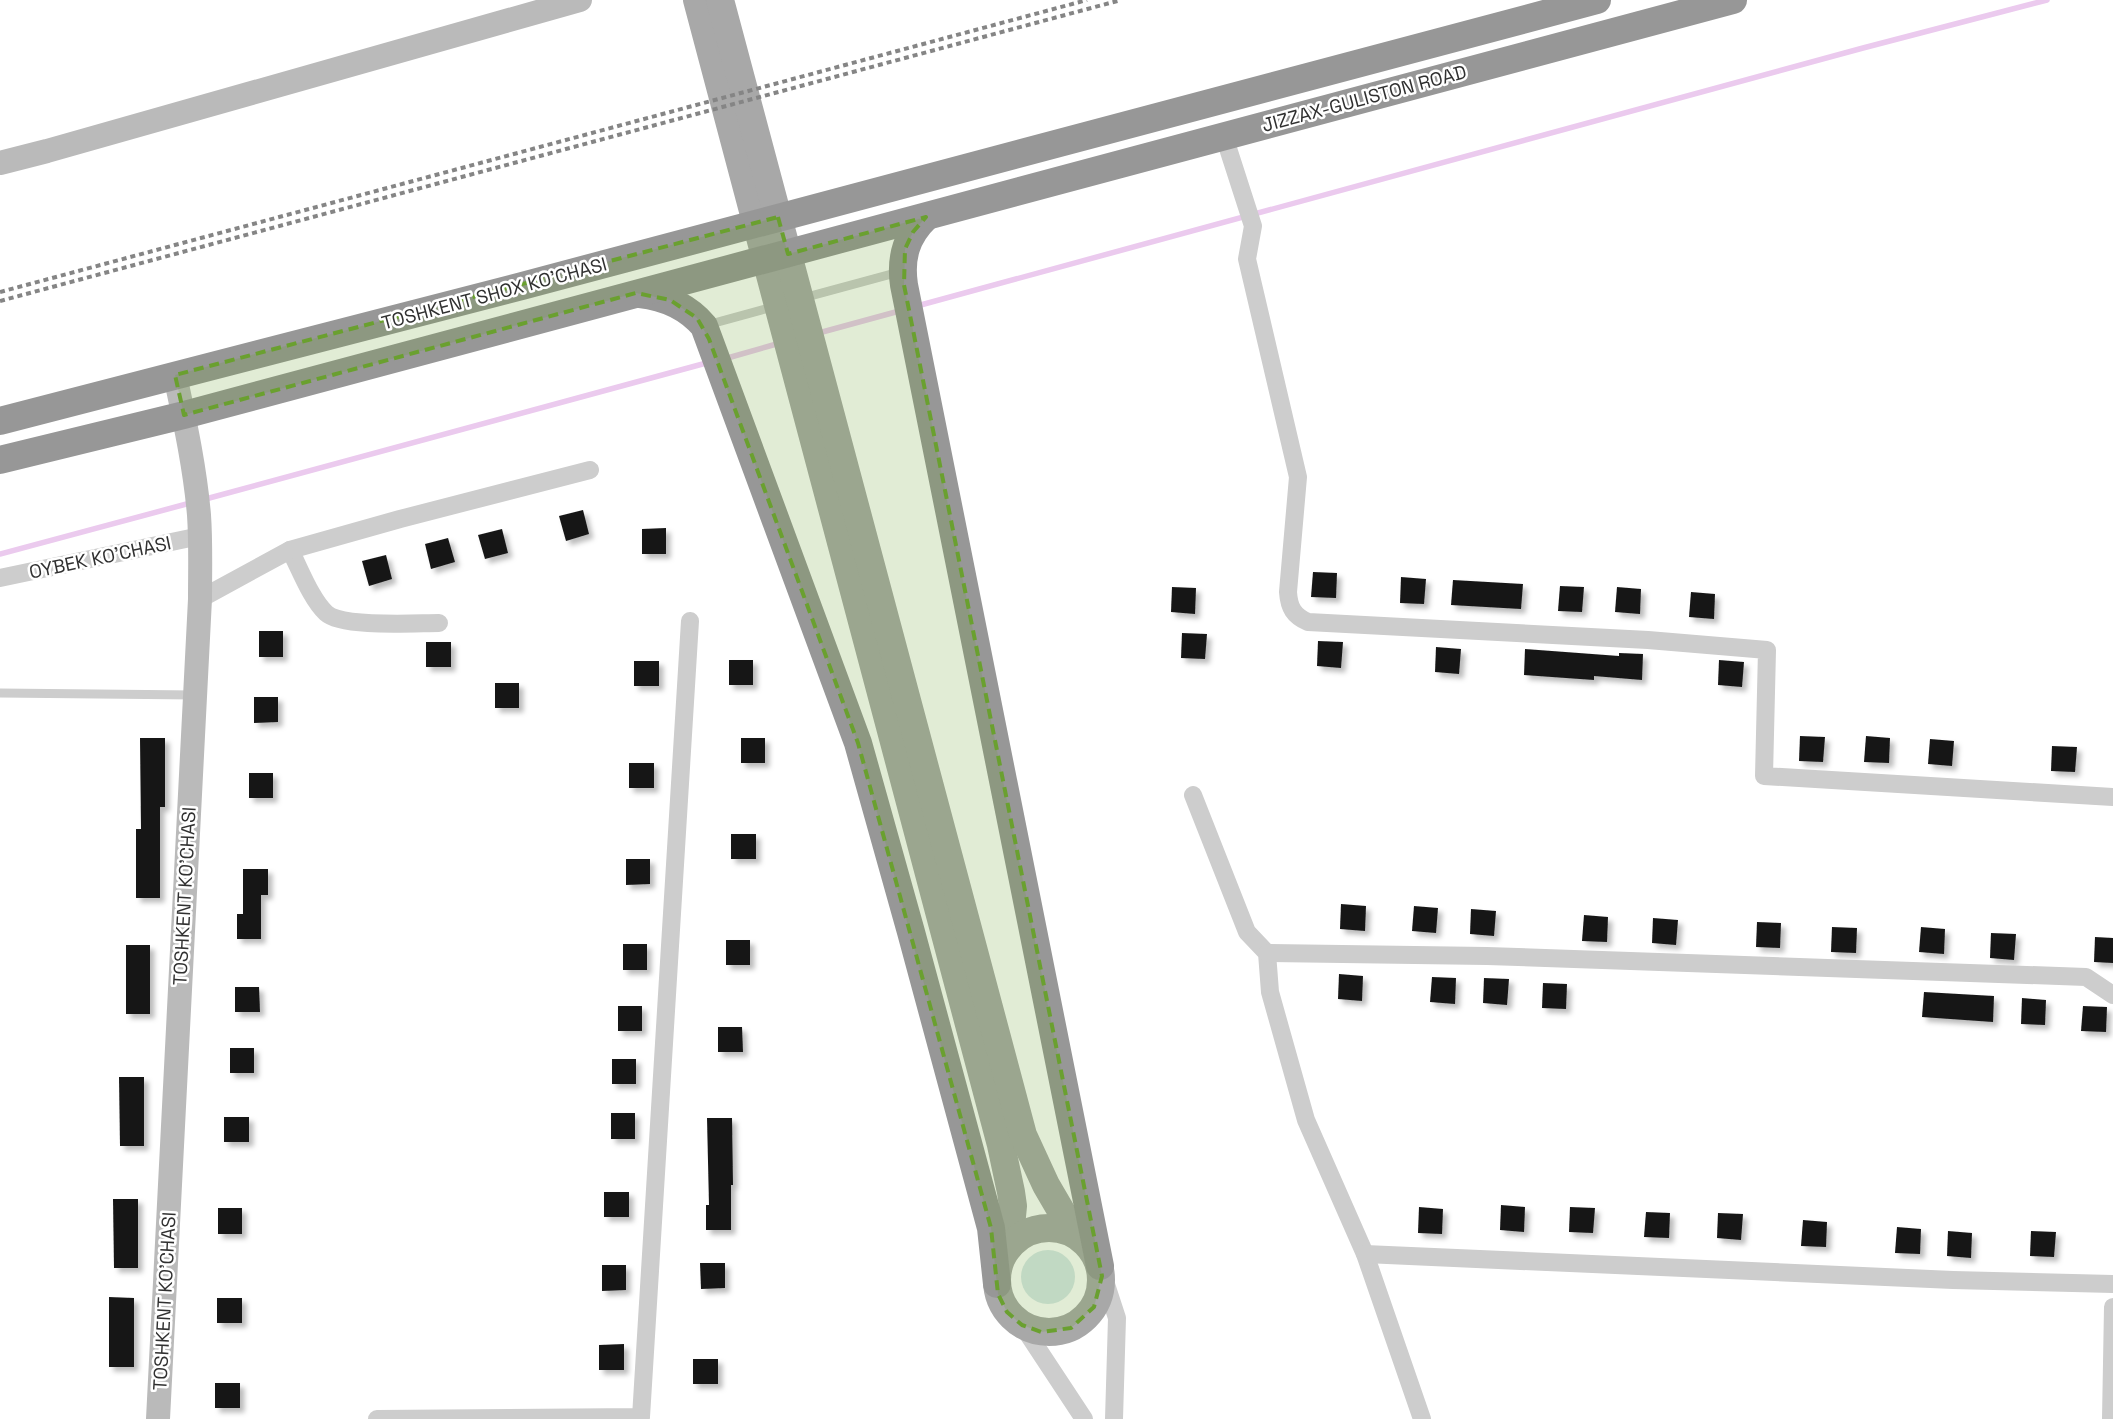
<svg xmlns="http://www.w3.org/2000/svg" width="2113" height="1419" font-family="'Space Grotesk',sans-serif">
  <defs>
    <filter id="shadow"><feDropShadow dx="4.5" dy="4.5" stdDeviation="2.5" flood-color="#0004"/></filter>
  </defs>
  <rect width="100%" height="100%" fill="#fff"/>
  <circle fill="#d8e8e9" cx="1048" cy="1277" r="27"/>
  <g fill="none" stroke-linecap="round" stroke-linejoin="round">
    <g stroke="#ebcaee" stroke-width="5.5">
      <path d="M917,306L1863,48L2047,0"/>
      <path d="M815,334L903,310"/>
      <path d="M724,359L780,343"/>
      <path d="M202,500L710,362"/>
      <path d="M0,554L194,502"/>
    </g>
  </g>
  <g fill="#171717" filter="url(#shadow)">
    <path d="M583,510L589,534L566,541L559,516Z"/>
    <path d="M666,528V554H642V529Z"/>
    <path d="M502,529L508,553L485,559L478,535Z"/>
    <path d="M448,538L455,562L431,569L425,544Z"/>
    <path d="M386,555L392,579L369,586L362,561Z"/>
    <path d="M1313,572L1337,573L1336,598L1311,597Z"/>
    <path d="M1401,577L1426,579L1424,604L1400,603Z"/>
    <path d="M1453,580L1523,584L1521,609L1451,605Z"/>
    <path d="M1560,586L1584,587L1582,612L1558,611Z"/>
    <path d="M1172,587L1196,588L1195,614L1171,612Z"/>
    <path d="M1617,587L1641,589L1640,614L1615,612Z"/>
    <path d="M1691,592L1715,594L1714,619L1689,617Z"/>
    <rect x="259" y="631" width="24" height="26"/>
    <path d="M1182,633L1207,634L1205,659L1181,658Z"/>
    <path d="M1318,641L1343,642L1341,668L1317,666Z"/>
    <rect x="426" y="642" width="25" height="25"/>
    <path d="M1436,647L1461,649L1459,674L1435,672Z"/>
    <path d="M1525,649L1619,656V653L1643,654L1642,680L1594,676V680L1524,675Z"/>
    <rect x="729" y="660" width="24" height="25"/>
    <path d="M1719,660L1744,662L1742,687L1718,685Z"/>
    <rect x="634" y="661" width="25" height="25"/>
    <rect x="495" y="683" width="24" height="25"/>
    <path d="M254,697H278V722L254,723Z"/>
    <path d="M1800,736L1825,737L1823,762L1799,761Z"/>
    <path d="M1866,736L1890,738L1889,763L1864,762Z"/>
    <path d="M140,738H165V807H160V898H136V829H141Z"/>
    <rect x="741" y="738" width="24" height="25"/>
    <path d="M1930,739L1954,741L1952,766L1928,764Z"/>
    <path d="M2052,746L2077,747L2075,772L2051,771Z"/>
    <rect x="629" y="763" width="25" height="25"/>
    <rect x="249" y="773" width="24" height="25"/>
    <rect x="731" y="834" width="25" height="25"/>
    <path d="M626,859H650V884L626,885Z"/>
    <path d="M243,869H268V895H261V939H237V914H243Z"/>
    <path d="M1341,904L1366,906L1365,931L1340,929Z"/>
    <path d="M1414,906L1438,908L1436,933L1412,931Z"/>
    <path d="M1471,909L1496,911L1494,936L1470,934Z"/>
    <path d="M1584,915L1608,917L1607,942L1582,941Z"/>
    <path d="M1653,918L1678,920L1676,945L1652,943Z"/>
    <path d="M1757,922L1781,923L1780,948L1756,947Z"/>
    <path d="M1832,927L1857,928L1856,953L1831,952Z"/>
    <path d="M1921,927L1945,929L1944,954L1919,952Z"/>
    <path d="M1991,933L2016,934L2014,960L1990,958Z"/>
    <path d="M2095,937L2113,938V963L2094,962Z"/>
    <rect x="726" y="940" width="24" height="25"/>
    <rect x="623" y="944" width="24" height="26"/>
    <rect x="126" y="945" width="24" height="69"/>
    <path d="M1339,974L1363,976L1362,1001L1338,999Z"/>
    <path d="M1432,977L1456,978L1455,1004L1430,1002Z"/>
    <path d="M1484,978L1509,979L1507,1005L1483,1003Z"/>
    <path d="M1543,983L1567,984L1566,1009L1542,1008Z"/>
    <path d="M235,987H259L260,1012H235Z"/>
    <path d="M1924,992L1994,996L1993,1022L1922,1017Z"/>
    <path d="M2022,998L2046,1000L2045,1025L2021,1024Z"/>
    <rect x="618" y="1006" width="24" height="25"/>
    <path d="M2083,1006L2107,1007L2106,1032L2081,1031Z"/>
    <path d="M718,1027H742L743,1052H718Z"/>
    <rect x="230" y="1048" width="24" height="25"/>
    <rect x="612" y="1059" width="24" height="25"/>
    <path d="M119,1077H144V1146H120Z"/>
    <rect x="611" y="1113" width="24" height="26"/>
    <rect x="224" y="1117" width="25" height="25"/>
    <path d="M707,1118H732L733,1185H731V1230H706V1205H709Z"/>
    <rect x="604" y="1192" width="25" height="25"/>
    <path d="M113,1199H138V1268H114Z"/>
    <path d="M1501,1205L1525,1207L1524,1232L1500,1230Z"/>
    <path d="M1419,1207L1443,1209L1442,1234L1418,1233Z"/>
    <path d="M1570,1207L1595,1208L1593,1233L1569,1232Z"/>
    <rect x="218" y="1208" width="24" height="26"/>
    <path d="M1646,1212L1670,1213L1669,1238L1644,1237Z"/>
    <path d="M1718,1213L1743,1214L1741,1240L1717,1238Z"/>
    <path d="M1803,1220L1827,1222L1826,1247L1801,1246Z"/>
    <path d="M1897,1227L1921,1229L1920,1254L1895,1253Z"/>
    <path d="M1948,1231L1972,1233L1971,1258L1947,1256Z"/>
    <path d="M2031,1231L2056,1232L2054,1257L2030,1256Z"/>
    <path d="M700,1263H725V1288L701,1289Z"/>
    <path d="M602,1265H626V1290L602,1291Z"/>
    <path d="M109,1297L134,1298V1367H109Z"/>
    <rect x="217" y="1298" width="25" height="25"/>
    <path d="M624,1344V1370H599V1345Z"/>
    <rect x="693" y="1359" width="25" height="25"/>
    <rect x="215" y="1383" width="25" height="25"/>
  </g>
  <g fill="none" stroke-linecap="round" stroke-linejoin="round">
    <g stroke="#cdcdcd" stroke-width="9">
      <path d="M803,298L899,272"/>
      <path d="M707,325L776,306"/>
      <path d="M0,693L195,695"/>
    </g>
    <g stroke="#cdcdcd" stroke-width="18">
      <path d="M1224,136L1253,226L1247,259L1298,477L1288,592C1289,608 1294,616 1308,622L1648,640L1767,650L1764,776L2113,797"/>
      <path d="M290,550C300,569 311,599 326,613C342,628 415,623 439,623"/>
      <path d="M0,578L200,536"/>
      <path d="M200,599L290,550L400,519L590,470"/>
      <path d="M1193,795L1247,932L1267,953L1270,992L1306,1120L1365,1254L1422,1419"/>
      <path d="M1267,953L1487,956L2086,977L2113,995"/>
      <path d="M1365,1254L1953,1280L2113,1284"/>
      <path d="M1100,1266L1117,1318L1114,1419"/>
      <path d="M1022,1325L1084,1419"/>
      <path d="M377,1419L641,1417L690,621"/>
      <path d="M2111,1419L2113,1307"/>
    </g>
    <g stroke="#bababa" stroke-width="24">
      <path d="M0,163L47,151L580,0"/>
      <path d="M158,1419L200,599C200,571 201,543 199,515C195,468 185,422 175,375"/>
    </g>
    <g stroke="#a8a8a8" stroke-width="28">
      <path d="M697,0L1001,1145L1011,1192L1013,1206L1009,1247"/>
      <path d="M720,0L1023,1135L1046,1185L1074,1233"/>
      <circle cx="1049" cy="1280" r="52"/>
    </g>
    <g stroke="#979797" stroke-width="28">
      <path d="M926,217C906,236 900,258 904,285L1100,1266"/>
      <path d="M640,294C666,297 687,306 704,326L858,743L911,932L991,1228L997,1284"/>
      <path d="M0,421L522,286L1597,0"/>
      <path d="M0,460L184,415L1733,0"/>
    </g>
    <g stroke="#858585" stroke-width="4" stroke-dasharray="5 4" stroke-linecap="butt">
      <path d="M0,292L1087,0"/>
      <path d="M0,301L1121,0"/>
    </g>
  </g>
  <path fill="#6aa02f" fill-opacity="0.2" stroke="#6aa02f" stroke-width="4" stroke-dasharray="10 6" stroke-linejoin="round" d="M778,217L788,254L926,217L913,232L905,249L904,285L1102,1276L1094,1307L1071,1328L1041,1332L1022,1325L1007,1312L998,1294L991,1228L858,743L709,339L697,318L670,300L636,293L184,415L175,375Z"/>
  <g text-anchor="middle" stroke-width="5" stroke-linejoin="round" paint-order="stroke">
    <g font-size="19" fill="#303030" stroke="#fff">
      <text transform="translate(1364 98) rotate(-15)" y="7">JIZZAX-GULISTON ROAD</text>
      <text transform="translate(494 293) rotate(-15)" y="7">TOSHKENT SHOX KO'CHASI</text>
      <text transform="translate(100 557) rotate(-12)" y="7">OYBEK KO’CHASI</text>
      <text transform="translate(184 896) rotate(-87)" y="7">TOSHKENT KO'CHASI</text>
      <text transform="translate(164 1301) rotate(-87)" y="7">TOSHKENT KO'CHASI</text>
    </g>
  </g>
</svg>
